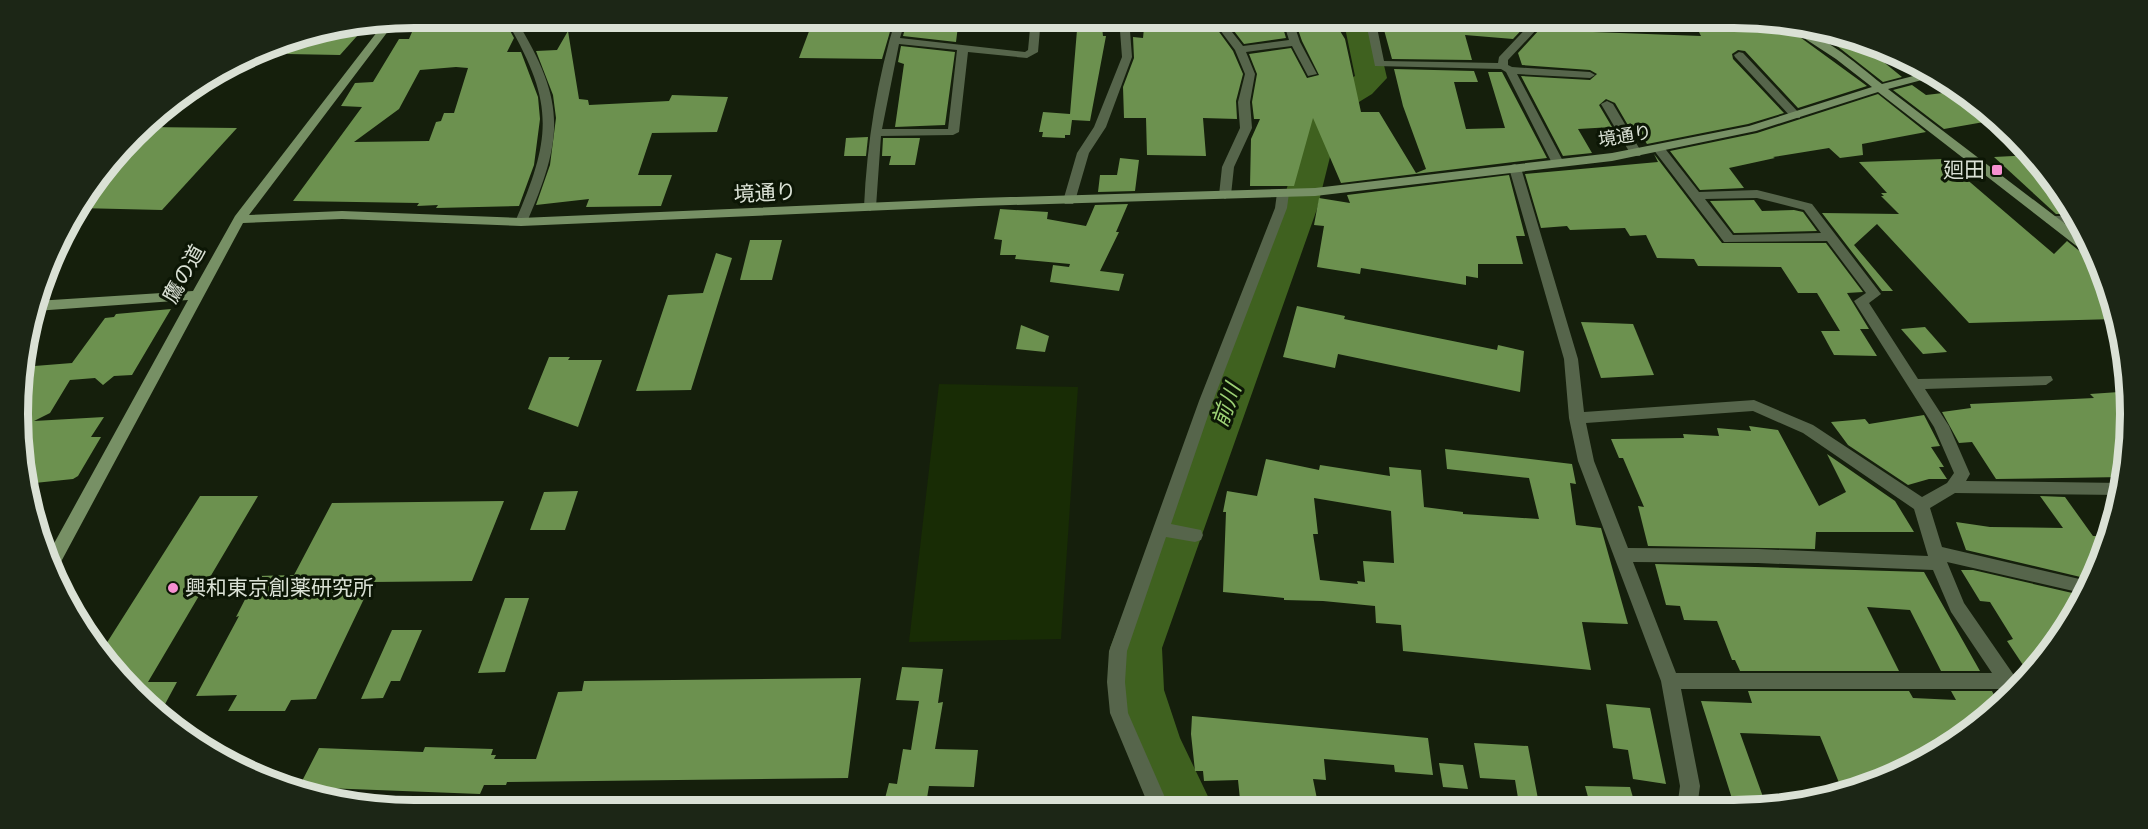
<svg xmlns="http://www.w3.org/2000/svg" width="2148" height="829" font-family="'Crimson Pro','Noto Sans JP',serif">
  <rect width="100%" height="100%" fill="#151f0c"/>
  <path fill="#182c05" d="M939,384L1078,387L1061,639L909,642Z"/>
  <path fill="#3f611f" d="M231,64L198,99L178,98L217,71Z"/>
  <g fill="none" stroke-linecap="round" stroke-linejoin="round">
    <path fill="#3f611f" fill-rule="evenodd" d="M1343,18H1373L1387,78L1372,94L1341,113L1317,209L1162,648L1164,690L1180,738L1214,809H1156L1127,744L1110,690V648L1281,209L1309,110L1319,98L1355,76Z"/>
  </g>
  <g fill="#6c914f" fill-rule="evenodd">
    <path d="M418,18H503L514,38L507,52H521L538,97L540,119L534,165L519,206L436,208L438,205L417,206L419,203L293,201L362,107L341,106L355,83L373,82L399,39H409ZM456,67L468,68L454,113H444L441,121L436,122L429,141L354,142L399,109L420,70Z"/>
    <path d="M814,18H894L882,59L799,58Z"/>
    <path d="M908,18H959L956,42L903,36Z"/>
    <path d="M1078,18H1101L1103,36H1106L1090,121L1072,120L1070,135H1065V138L1042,137L1043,132H1039L1043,112L1070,114Z"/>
    <path d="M1145,18H1209L1233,51L1243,74L1236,101L1237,119L1203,118L1206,156L1147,155L1146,118H1124L1123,87L1134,58L1133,37L1143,38Z"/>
    <path d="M1224,18H1280L1286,38L1244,44Z"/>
    <path d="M1294,18H1332L1345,39L1361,112H1379L1416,173L1426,169L1403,106L1394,69L1474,71L1478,82H1454L1466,129L1505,128L1488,72H1502L1547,158L1341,183L1313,118L1294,186H1250L1251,139L1260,119H1254L1252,102L1257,74L1249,54L1291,48L1307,78L1319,75L1302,41Z"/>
    <path d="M1411,18H1533L1513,39L1465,35L1472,60L1392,59L1381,19Z"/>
    <path d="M1549,18H1611L1614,23L1548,20Z"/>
    <path d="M1692,18H1726L1734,27L1782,24L1867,86L1798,108L1745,51L1738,50L1732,54L1733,59L1784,113L1748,124L1647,144L1636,127H1629L1615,103L1606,99L1599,105L1612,127L1578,129L1592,153L1563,156L1521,76L1590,80L1597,74L1590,70L1522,65L1518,53L1539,30L1701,36Z"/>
    <path d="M366,26L340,55L287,54L304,36Z"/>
    <path d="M1801,27L1836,32L1895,54L1875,55L1902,77L1883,82L1837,46Z"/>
    <path d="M568,31L579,99L588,100L589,105L669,101L672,95L728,97L717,132L652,133L638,175H672L661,206L586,207L589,199L536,205L550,165L556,118L553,95L536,51L557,50Z"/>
    <path d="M901,46L955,52L945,125L895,127L904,64L898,62Z"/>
    <path d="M1912,85L1926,95L1960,91L1993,117L1981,119L1984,122L1944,129L1893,90Z"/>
    <path d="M1878,94L1926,132L1862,144L1863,155L1840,158L1829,148L1773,157L1775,158L1729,168L1744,188L1700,190L1670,151L1757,133Z"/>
    <path d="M145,127L237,128L162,210L78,208Z"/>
    <path d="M868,137L866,156H844L846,138Z"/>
    <path d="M883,138H920L915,165H889L891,156H882Z"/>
    <path d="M1654,154L1722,243H1826L1863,292L1847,293L1869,329H1860L1877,356L1834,355L1821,331H1840L1817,293H1798L1781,267L1698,266L1694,259L1657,258L1646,235L1630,236L1625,228L1570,230L1567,226L1541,228L1525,174L1658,162Z"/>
    <path d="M2033,155L2069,205L2075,214H2056L1994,157Z"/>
    <path d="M1120,158L1139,160L1135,191L1098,192L1100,175H1117Z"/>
    <path d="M1943,159L2054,254L2067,241L2087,257L2096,258L2109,287L2116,319L1969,323L1877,224L1854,245L1893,291H1882L1822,213L1899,214L1881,196H1884L1881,193H1887L1859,162Z"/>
    <path d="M1509,175L1525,236H1516L1523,264H1478V278L1466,276V285L1361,268L1360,274L1317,267L1324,226L1314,225L1319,198L1350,203L1347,195Z"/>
    <path d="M1754,200L1762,211L1794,210L1803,212L1817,231L1734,233L1710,201Z"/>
    <path d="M1128,204L1116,232H1119L1100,271L1124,274L1119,291L1050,282L1053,265L1069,267L1070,264L1015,259L1016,255H1000L1002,240L994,239L1000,209L1048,212L1047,219L1086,226L1095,205Z"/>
    <path d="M750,240H782L772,280H740Z"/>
    <path d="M716,253L732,258L691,390L636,391L668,295L703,293Z"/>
    <path d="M1297,306L1345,316L1344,319L1497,350L1498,345L1524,351L1520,392L1338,354L1335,368L1283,357Z"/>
    <path d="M171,309L132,375L114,376L103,385L95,378L70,380L50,413L34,421L104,417L91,437H101L78,476L73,479L25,484L22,367L72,363L105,318L114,317L116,314Z"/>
    <path d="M1581,322L1633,324L1654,375L1601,378Z"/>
    <path d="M1021,325L1049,336L1045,352L1016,349Z"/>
    <path d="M1925,327L1947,352L1923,354L1901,329Z"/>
    <path d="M549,357H570L568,360H602L578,427L528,409Z"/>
    <path d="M2119,392L2128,402L2129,441L2123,477L1996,479L1972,442L1959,443L1942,412L1971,408L1970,404L2094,398L2090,394Z"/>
    <path d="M1924,415L1940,446L1931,447L1944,467H1939L1947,479H1929L1908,485L1848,445L1831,422L1865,419L1869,424Z"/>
    <path d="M1749,426L1778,430L1819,506L1846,492L1827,454L1895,501L1914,532H1816L1815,549L1648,546L1638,506L1644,507L1623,458H1619L1611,439L1684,438L1683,434L1719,436L1717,428L1751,431Z"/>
    <path d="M1445,449L1572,464L1576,484L1570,483L1576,525L1601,528L1628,624L1582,622L1591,670L1403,651L1401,625L1376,623L1375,606L1323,601L1284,600V598L1223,592L1226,512H1223L1227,491L1257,496L1266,459L1319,470L1320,465L1390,476L1389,467L1421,470L1424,507L1463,512V514L1539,519L1529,478L1447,469ZM1314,498L1391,511L1394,563L1363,561L1365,582L1357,581L1358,584L1320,580L1313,534H1318Z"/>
    <path d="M578,491L565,530H530L544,492Z"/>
    <path d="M200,496H258L148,682H177L164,706H152L101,652Z"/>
    <path d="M2040,496L2065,497L2093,536H2108L2089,579L1966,550L1956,522L1990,527L2063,528Z"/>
    <path d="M504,501L472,581L372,582L316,699L291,700L285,711H228L237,695L196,696L239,616L236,617L257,576L294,575L332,503Z"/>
    <path d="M1655,564L1924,572L1980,671H1941L1910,610L1867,607L1899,671H1740L1735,660H1732L1717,621L1684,620L1680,606L1666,605Z"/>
    <path d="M1961,570H1973L2081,595L2063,634L2029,674L2007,641L2013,639L1990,602L1980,601Z"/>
    <path d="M505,598H529L505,672L478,673Z"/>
    <path d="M392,630H422L400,681H391L383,698L361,699Z"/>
    <path d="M902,667L943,669L938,703L943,702L935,749L978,750L974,787L929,786L925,810H882L889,783L897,784L903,749L911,750L919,701L896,700Z"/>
    <path d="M861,678L848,778L507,782L506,785H484L480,794L299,787L319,748L423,752L425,747L493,749L491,755H496L494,759H536L558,692L582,691L584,681Z"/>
    <path d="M1748,691H1909L1913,698L1956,700L1951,691H1992L2000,707L1909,770L1890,776H1871L1872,781L1842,790L1820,736L1740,733L1767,808H1735L1701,701L1752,703Z"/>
    <path d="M1606,704L1650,708L1666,784L1633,779L1628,750L1613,748Z"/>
    <path d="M1192,716L1428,738L1433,775L1395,772L1394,765L1324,759L1326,780L1313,779L1319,809H1241L1238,780L1204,781L1203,771H1195L1191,734Z"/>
    <path d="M1474,743L1528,746L1538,799L1518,798L1515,780L1480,778Z"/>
    <path d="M1439,763L1463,765L1468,789L1443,787Z"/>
    <path d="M1585,786L1630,787L1636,808H1591Z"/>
  </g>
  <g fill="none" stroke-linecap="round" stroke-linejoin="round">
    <g fill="#56654b" fill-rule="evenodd">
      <path d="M505,18H515C565,100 565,134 527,222L521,226L515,222C553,135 554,101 505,18Z"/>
      <path d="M896,18H906L900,38L1025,52L1028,50L1031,18H1041L1038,52L1027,58L968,52L959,132L953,135L881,136L876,207L870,211L864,207C867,142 877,79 896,18ZM899,44L957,50L948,129H882Z"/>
      <path d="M1119,18H1129L1132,57L1106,127L1089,153L1075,201L1073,204H1065L1063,201L1077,153L1094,127L1122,57Z"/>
      <path d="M1211,18H1221L1243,46L1289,40L1282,18H1292L1300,42L1317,74L1308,76L1292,46L1246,52L1255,74L1250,102L1252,128L1234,167L1231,195L1225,199L1219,195L1222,167L1240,128L1238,102L1245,74L1235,50Z"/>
      <path d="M1365,18H1375L1384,61L1498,63L1499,57L1536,18H1547L1544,22L1600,26L1673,23L1678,26L1673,29L1600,32L1538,28L1508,60V65L1512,67L1590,72L1595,75L1590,78L1517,74L1564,163L1558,167L1552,163L1506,72L1501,69L1375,66Z"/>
      <path d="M1739,52L1743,53L1800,114V118H1792L1735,57L1734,55Z"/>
      <path d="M1607,101L1613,104L1642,153L1640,156H1632L1630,153L1601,104Z"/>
      <path d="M1659,145L1663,146L1699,192L1757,190L1812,204L1881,294L1869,303L1918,379L2051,376L2053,380L2046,385L1925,389L1949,426L1970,474L1966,481L2122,483L2120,495L1955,493L1930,508L1942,547L2088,581L2082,593L1947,562L1964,603L2020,684L2009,697L2002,689H1681L1700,786L1697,808H1677L1680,786L1661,681L1578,461L1569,418L1564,359L1509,168L1511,165L1515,164L1521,168L1578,359L1584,412L1754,400L1813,425L1922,497L1947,483L1954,473L1934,427L1854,301L1866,293L1827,241L1724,242L1653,149ZM1757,198L1804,210L1821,233L1733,235L1705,199ZM1753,411L1803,433L1914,509L1928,556L1758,549L1628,548L1594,461L1586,423ZM1633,562L1758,563L1933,570L1951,612L1992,673H1676Z"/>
      <path d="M1283,189L1289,193L1287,208L1213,401L1171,524L1201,530L1203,535L1201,540L1195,542L1166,537L1127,651L1125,682L1128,713L1170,809H1150L1110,713L1107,682L1109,651L1199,401L1275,208L1277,193Z"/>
      <path d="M2051,216H2077L2080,223H2047L2045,220Z"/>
    </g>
    <path fill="#779065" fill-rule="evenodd" d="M395,22L249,215L342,211L521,218L979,198L1315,188L1612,153L1749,126L1872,87L1836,59L1784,25C1818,29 1855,63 1882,84L1929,72L1937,76L1888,89L2089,242L2095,256L2088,255L1878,92L1756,131L1612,161L1315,196L979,206L521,226L342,219L243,223L55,573L52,574L46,558L188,300L35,311L36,301L193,291L235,216L384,23Z"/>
  </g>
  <g fill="#f690d0" stroke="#0c1605" stroke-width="2">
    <rect x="1991" y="164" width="12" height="12" rx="3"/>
    <circle cx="173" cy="588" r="6"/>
  </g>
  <g text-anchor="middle" stroke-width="6" stroke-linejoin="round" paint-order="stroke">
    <g font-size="18" fill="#dae1d5" stroke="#0c1605">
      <text transform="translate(1625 136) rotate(-9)" y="6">境通り</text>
    </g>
    <g font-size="21" fill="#dae1d5" stroke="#0c1605" text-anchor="end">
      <text x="1985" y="177">廻田</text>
      <text x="185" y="595" text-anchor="start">興和東京創薬研究所</text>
    </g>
    <g font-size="21" fill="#dae1d5" stroke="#0c1605">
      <text transform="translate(765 193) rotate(-3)" y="7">境通り</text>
      <text transform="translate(184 274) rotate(-61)" y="7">鷹の道</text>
    </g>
    <g font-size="22" font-style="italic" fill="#9dd075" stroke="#0c1605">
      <text transform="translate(1226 405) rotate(-70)" y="8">前川</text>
    </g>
  </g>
  <path d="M0 0H2148V829H0ZM414 28H1734A386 386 0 0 1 2120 414V414A386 386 0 0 1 1734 800H414A386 386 0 0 1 28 414V414A386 386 0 0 1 414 28Z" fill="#1c2616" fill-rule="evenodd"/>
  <path fill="none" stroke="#dae1d5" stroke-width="8" d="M414 28H1734A386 386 0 0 1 2120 414V414A386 386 0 0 1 1734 800H414A386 386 0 0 1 28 414V414A386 386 0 0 1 414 28Z"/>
</svg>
